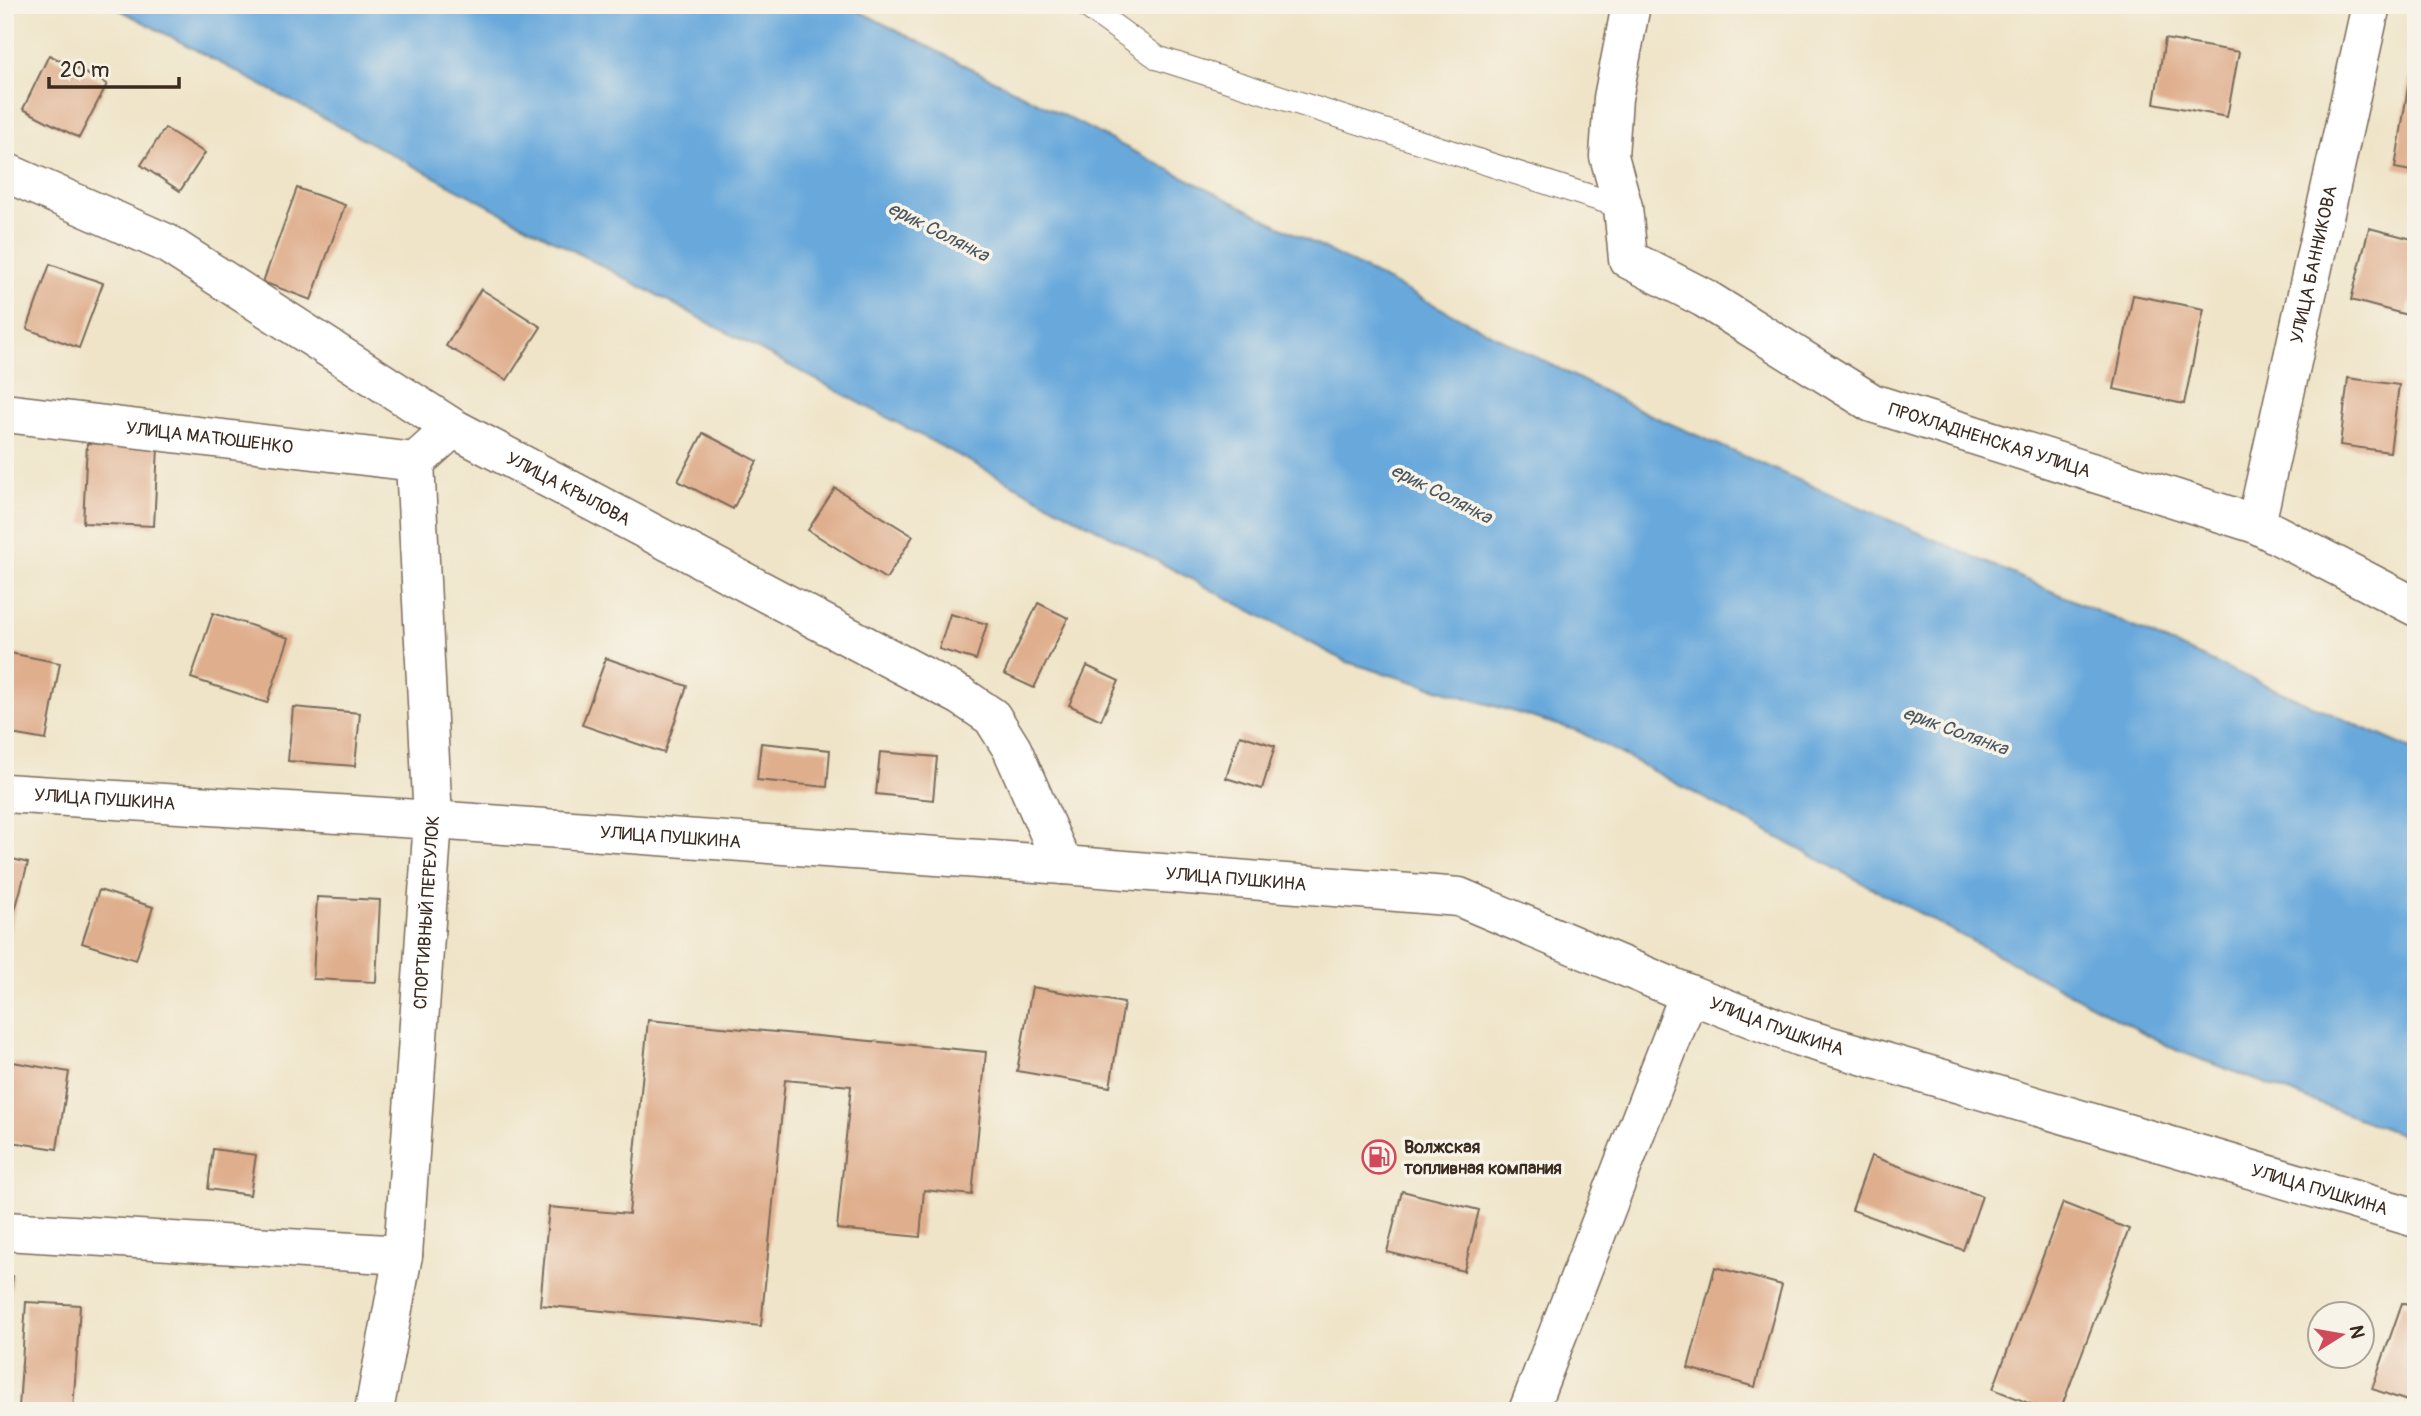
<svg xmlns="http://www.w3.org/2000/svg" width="2421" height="1416" font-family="Pangolin,sans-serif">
  <rect width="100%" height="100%" fill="#f7f3e8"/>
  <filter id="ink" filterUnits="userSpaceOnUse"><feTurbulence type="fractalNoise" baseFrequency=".0143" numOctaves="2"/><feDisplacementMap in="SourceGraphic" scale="14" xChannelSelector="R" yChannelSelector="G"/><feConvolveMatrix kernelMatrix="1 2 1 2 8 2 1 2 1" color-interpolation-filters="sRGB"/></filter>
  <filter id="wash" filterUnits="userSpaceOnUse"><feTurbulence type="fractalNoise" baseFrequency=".00686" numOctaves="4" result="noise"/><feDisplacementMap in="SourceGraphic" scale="28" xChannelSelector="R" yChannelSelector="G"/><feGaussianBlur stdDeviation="1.57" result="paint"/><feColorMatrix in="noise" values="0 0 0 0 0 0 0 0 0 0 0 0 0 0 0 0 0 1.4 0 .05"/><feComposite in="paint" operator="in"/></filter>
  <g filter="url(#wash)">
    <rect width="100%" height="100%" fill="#efe4c8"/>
    <path fill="#67a8db" stroke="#51697c" stroke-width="2" d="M111,5H847L1646,413L2416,751V1140L2176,1050L1578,731L1347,662Z"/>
    <g id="blocks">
      <g fill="#dfae8d">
        <path d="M2165,39L2239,52L2227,117L2154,103Z"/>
        <path d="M49,55L107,84L79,138L23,109Z"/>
        <path d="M2410,74H2416V172L2395,168Z"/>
        <path d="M165,128L205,153L180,191L141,165Z"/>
        <path d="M297,188L345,205L311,300L263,282Z"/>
        <path d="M2369,228L2416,240V279L2407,315L2351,300Z"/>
        <path d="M50,264L103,283L79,348L27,329Z"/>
        <path d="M481,289L541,327L507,380L446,346Z"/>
        <path d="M2133,295L2204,309L2184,404L2114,389Z"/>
        <path d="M2348,378L2399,385L2390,452L2340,445Z"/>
        <path d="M703,433L757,461L733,509L678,481Z"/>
        <path d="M87,443L158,447L154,526L83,523Z"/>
        <path d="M835,488L913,536L886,579L808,530Z"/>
        <path d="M1038,603L1068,618L1034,688L1004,674Z"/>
        <path d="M213,613L289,638L267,703L191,678Z"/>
        <path d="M950,614L987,624L976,660L939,649Z"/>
        <path d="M5,652L60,663L46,740L5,733Z"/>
        <path d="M606,658L687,686L664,753L582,725Z"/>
        <path d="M1087,666L1119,681L1101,720L1069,705Z"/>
        <path d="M293,707L360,713L355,766L288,761Z"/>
        <path d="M1240,735L1275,746L1262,789L1226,778Z"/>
        <path d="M761,743L830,750L827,787L757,780Z"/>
        <path d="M880,752L937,757L933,800L876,794Z"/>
        <path d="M5,857L28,863L9,932L5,931Z"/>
        <path d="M99,890L153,907L136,960L82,943Z"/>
        <path d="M317,897L380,900L376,982L313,979Z"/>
        <path d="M1032,987L1124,1003L1110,1087L1017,1071Z"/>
        <path d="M648,1020L986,1052L972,1195L924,1190L920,1237L837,1229L851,1086L785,1080L761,1326L540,1305L549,1207L629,1214Z"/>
        <path d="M13,1062L69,1072L57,1149L5,1141V1108Z"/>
        <path d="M213,1149L256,1155L250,1195L208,1189Z"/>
        <path d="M1871,1156L1982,1196L1963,1250L1852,1210Z"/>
        <path d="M1402,1191L1479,1210L1464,1271L1387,1252Z"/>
        <path d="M2063,1203L2129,1229L2060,1411H2049L1993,1389Z"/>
        <path d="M1715,1267L1782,1285L1755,1387L1688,1368Z"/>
        <path d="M5,1275L13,1276L7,1318H5Z"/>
        <path d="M26,1302L80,1305L73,1411L19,1408Z"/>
        <path d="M2402,1303L2416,1308V1404L2372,1389Z"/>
      </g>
    </g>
  </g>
  <g filter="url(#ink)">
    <use href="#blocks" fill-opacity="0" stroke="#7a6b5a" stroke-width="2"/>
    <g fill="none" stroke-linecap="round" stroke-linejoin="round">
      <defs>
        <path id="service" d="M1085,5L1158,58L1623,207"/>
        <g id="minor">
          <path id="s1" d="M1631,5L1613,98L1609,156L1623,207L1628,259L1704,298L1872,403L2256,524L2416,607"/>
          <path id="s2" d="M5,172L166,243L453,428L961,696L992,717L1012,749L1063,865"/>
          <path id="s3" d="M5,413L415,462"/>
          <path id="s4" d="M2256,524L2371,5"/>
          <path d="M5,1231L403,1255"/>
          <path id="s5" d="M374,1411L403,1255L433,820L415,462L453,428"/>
          <path d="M1528,1411L1689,994"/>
        </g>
        <g id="secondary">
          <path id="s6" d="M5,793L433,820L1063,865L1459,897L1689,994L1800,1037L2416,1218"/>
        </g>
      </defs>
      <use href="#service" stroke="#7a6b5a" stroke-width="25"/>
      <use href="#minor" stroke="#7a6b5a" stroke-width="41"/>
      <use href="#secondary" stroke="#7a6b5a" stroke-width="41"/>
      <use href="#service" stroke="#fff" stroke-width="23"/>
      <use href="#minor" stroke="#fff" stroke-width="38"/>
      <use href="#secondary" stroke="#fff" stroke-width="38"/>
    </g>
  </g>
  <defs>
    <symbol id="fuel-ring" viewBox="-11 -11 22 22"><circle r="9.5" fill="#f7f3e8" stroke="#d1495b" stroke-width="1.5"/><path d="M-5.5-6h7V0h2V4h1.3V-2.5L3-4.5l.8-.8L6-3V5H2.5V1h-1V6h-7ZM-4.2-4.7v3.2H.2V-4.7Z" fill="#d1495b"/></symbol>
  </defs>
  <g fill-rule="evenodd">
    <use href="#fuel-ring" x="1360" y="1138" width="38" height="38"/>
  </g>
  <g text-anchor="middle" stroke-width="7" stroke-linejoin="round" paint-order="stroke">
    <g font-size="18" fill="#3b2a1e" stroke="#f7f3e8">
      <text dy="6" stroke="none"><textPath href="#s4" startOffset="266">УЛИЦА БАННИКОВА</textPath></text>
      <text dy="6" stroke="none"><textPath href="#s3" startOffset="206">УЛИЦА МАТЮШЕНКО</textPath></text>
      <text dy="6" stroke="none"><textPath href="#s1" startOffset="665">ПРОХЛАДНЕНСКАЯ УЛИЦА</textPath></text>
      <text dy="6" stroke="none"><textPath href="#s2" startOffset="648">УЛИЦА КРЫЛОВА</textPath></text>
      <text dy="6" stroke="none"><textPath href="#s6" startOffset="100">УЛИЦА ПУШКИНА</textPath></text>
      <text dy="6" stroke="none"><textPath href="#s6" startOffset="667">УЛИЦА ПУШКИНА</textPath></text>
      <text dy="6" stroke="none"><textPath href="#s6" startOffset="1234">УЛИЦА ПУШКИНА</textPath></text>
      <text dy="6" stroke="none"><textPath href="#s5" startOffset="502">СПОРТИВНЫЙ ПЕРЕУЛОК</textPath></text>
      <text dy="6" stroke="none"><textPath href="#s6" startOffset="1801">УЛИЦА ПУШКИНА</textPath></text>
      <text dy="6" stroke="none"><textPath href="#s6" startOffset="2368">УЛИЦА ПУШКИНА</textPath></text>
    </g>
    <g font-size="18" font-weight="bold" fill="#3b2a1e" stroke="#f7f3e8" text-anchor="start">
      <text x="1404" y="1153">Волжская<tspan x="1404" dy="21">топливная компания</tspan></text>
    </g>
    <g font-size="19" font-style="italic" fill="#4a5660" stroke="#f7f3e8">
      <text transform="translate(939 231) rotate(27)" y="7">ерик Солянка</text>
      <text transform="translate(1442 493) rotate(27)" y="7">ерик Солянка</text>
      <text transform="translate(1956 730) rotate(20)" y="7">ерик Солянка</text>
    </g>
  </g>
  <rect width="2421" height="1416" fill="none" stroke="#f7f3e8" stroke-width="28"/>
  <g transform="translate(2341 1335) rotate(79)"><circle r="33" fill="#f7f3e8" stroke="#aca397" stroke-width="2"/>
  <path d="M0-5L12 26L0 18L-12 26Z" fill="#d1495b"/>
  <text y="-10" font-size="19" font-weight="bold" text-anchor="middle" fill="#3b2a1e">N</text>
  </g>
  <path d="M49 77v10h130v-10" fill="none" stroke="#3b2a1e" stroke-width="3.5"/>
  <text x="60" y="77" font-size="21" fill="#3b2a1e" stroke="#f7f3e8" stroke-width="5" paint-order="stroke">20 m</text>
</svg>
